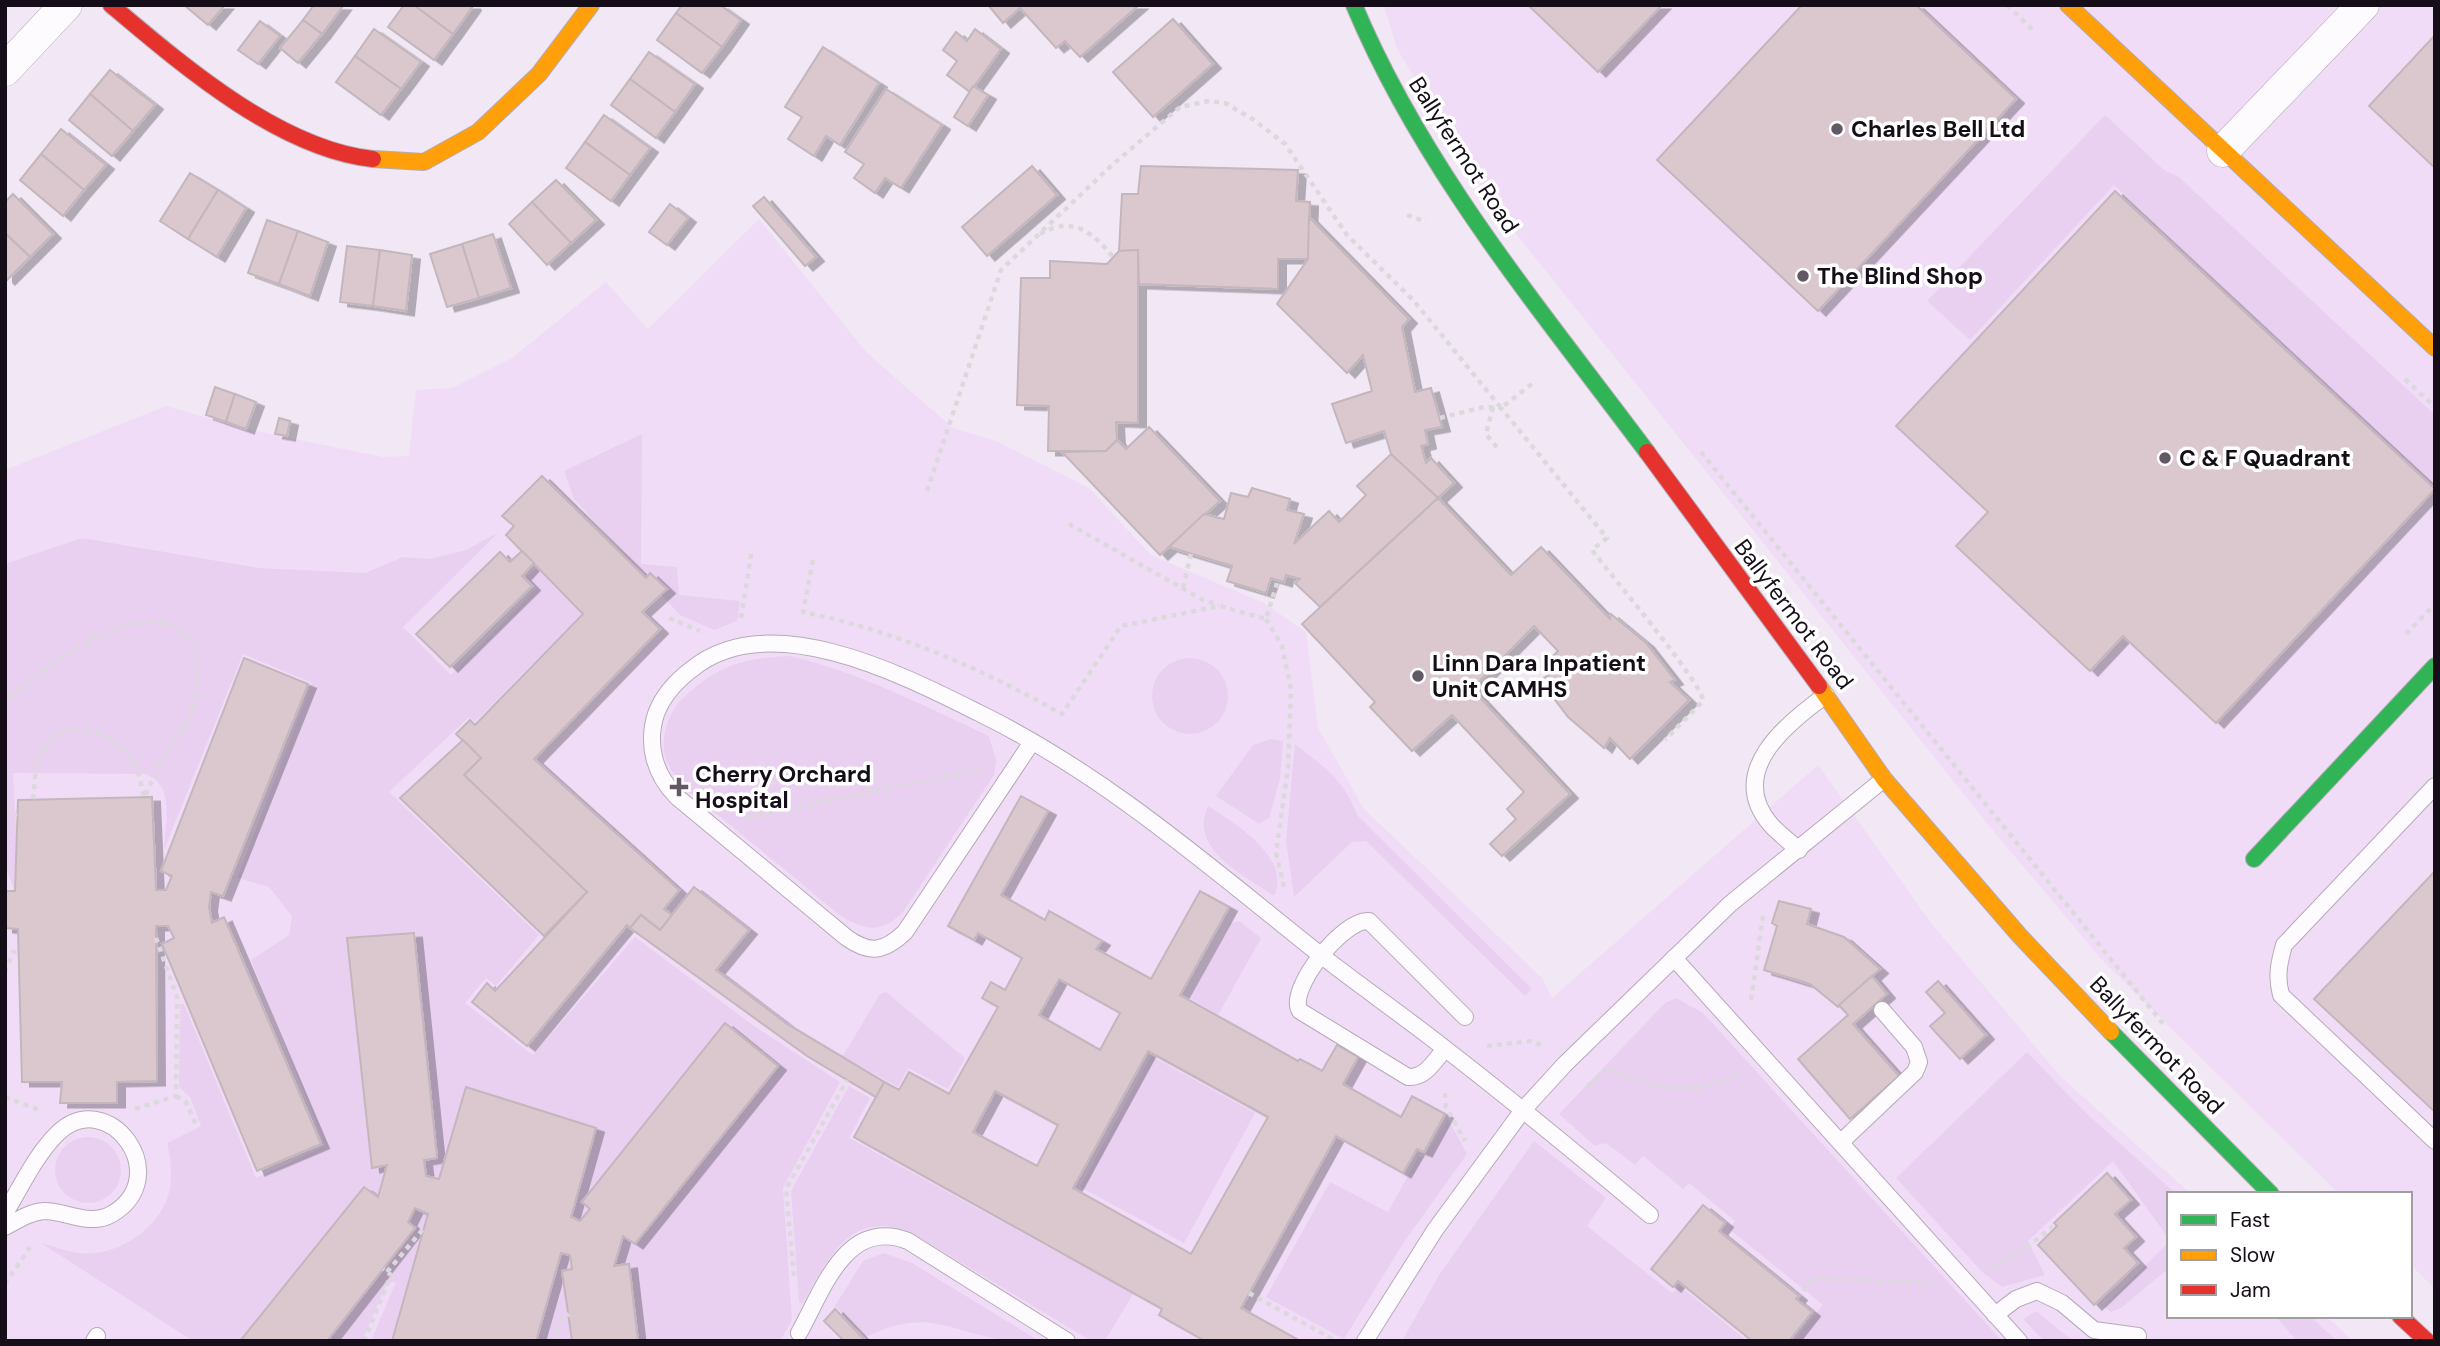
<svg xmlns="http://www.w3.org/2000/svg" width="2440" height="1346" font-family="'DM Sans',sans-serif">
  <defs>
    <filter id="shadow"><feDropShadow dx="8" dy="4.5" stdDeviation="0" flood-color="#0004"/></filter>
  </defs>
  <rect width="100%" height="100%" fill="#f2e7f5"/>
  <g fill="#f1dcf7">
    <path d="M1384,5H2435V1289L2410,1264V1194H2339L2103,961L1990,827L1494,206L1397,49Z"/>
    <path d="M759,219L867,353L953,428L996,441L1089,488L1151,555L1264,603L1306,632L1318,728L1364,809L1542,978L1552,998L1818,765L1931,923L2061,1077L2191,1194H2169V1316H2326L2353,1341H5V470L166,406L246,429L383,457L409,456L416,390L452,388L512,358L606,282L648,329Z"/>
  </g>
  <g fill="#e9d0f1">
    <path d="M2105,115L2164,170L2179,177L2435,415V487L2114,185L1970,340L1927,301Z"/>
    <path d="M642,434L641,564L677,567L679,595L740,601L737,621L714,630L680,615L574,499L564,471Z"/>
    <path d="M499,532L403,627L451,675L537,588L526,577L537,568L582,614L475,722L469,717L389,792L539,935L496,986L486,978L465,1003L533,1055L635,937L754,1026L840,1082L783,1188L792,1320L780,1341H371L396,1282L387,1283L362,1341H193L41,1243C53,1246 66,1251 78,1253C114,1258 157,1231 168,1196C173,1179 171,1160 167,1143L201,1126L190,1097L179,1087L180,1004H184L256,1178L325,1146L251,960L289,935L292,916L269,887L237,878L312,683L243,654L164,850C165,823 176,783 144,774L13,773L17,848L14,888L5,867V564L82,538L259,568L365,573L403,557L430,559L466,550Z"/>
    <path d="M790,656C859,672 924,706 989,736L996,760L994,775L903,912C881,935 862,930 838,914C802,884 766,854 730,825C709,807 682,791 669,766C657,746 667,712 684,697C719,665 743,658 790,656Z"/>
    <circle cx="1190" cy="696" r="38"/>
    <path d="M1271,739L1283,741L1280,779L1269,818L1259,824L1216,796L1253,745Z"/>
    <path d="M1295,744C1323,766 1345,780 1357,815L1532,989L1525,996L1366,841L1352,842L1294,897L1286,841Z"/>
    <path d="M1208,806C1234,823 1292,857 1274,896C1244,875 1188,850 1208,806Z"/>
    <path d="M1239,921L1261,938L1218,1015L1190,998L1231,923Z"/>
    <path d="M886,992L965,1058L948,1089L908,1068L898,1087L843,1056L880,994Z"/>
    <path d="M1676,998L1703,1013L2002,1341H1794L1823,1305L1729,1229L1735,1221L1689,1183L1683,1189L1643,1156L1635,1165L1606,1143L1595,1146L1559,1114L1665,1003Z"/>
    <path d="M2027,1052L2084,1111L2176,1194H2169V1239L2113,1161L2028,1241L2045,1275L2002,1287L1982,1272L1896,1178Z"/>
    <path d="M1151,1056L1255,1113L1184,1243L1080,1187Z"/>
    <path d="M849,1086L870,1098L849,1138L1133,1294L1105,1341H1091L912,1233C849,1207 829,1259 802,1304L799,1302L791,1191Z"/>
    <path d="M1448,1119L1467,1154L1404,1242L1344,1339L1266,1297L1330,1182L1388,1212L1418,1157H1424Z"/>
    <circle cx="88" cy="1170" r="33"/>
    <path d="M1534,1141L1606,1198L1587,1226L1672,1293L1680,1286L1747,1341H1402L1439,1275Z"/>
    <path d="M2169,1242V1268L2121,1308L2111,1312L2104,1306Z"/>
    <path d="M884,1253L912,1263L1039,1341C1027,1341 1013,1343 1002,1340C942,1329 927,1308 866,1337L835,1306L863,1261Z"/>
    <path d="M2036,1311L2073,1341H2044L2023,1319Z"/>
    <path d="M2275,1316H2310L2337,1341H2297Z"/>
  </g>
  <g fill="#dac8ce" stroke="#c3b6bc" stroke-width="2" fill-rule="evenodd" filter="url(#shadow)">
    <path d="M184,5H225L208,25Z"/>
    <path d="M314,5L343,6L322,34L303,20Z"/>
    <path d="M404,5H414L453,34L434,60L388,27Z"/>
    <path d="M414,5H472L473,6L453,34Z"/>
    <path d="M682,5H720L741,20L722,47L676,13Z"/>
    <path d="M988,5H1139L1080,57L1065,41L1056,48L1020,8L1003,23Z"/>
    <path d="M1528,5H1662L1598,72Z"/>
    <path d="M1802,5H1916L2016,99L1818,311L1657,160Z"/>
    <path d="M676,13L722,47L702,73L657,40Z"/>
    <path d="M1173,19L1213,64L1153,117L1113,72Z"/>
    <path d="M303,20L322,34L298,63L280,48Z"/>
    <path d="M260,21L280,36L258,64L238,50Z"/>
    <path d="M374,29L421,62L401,89L355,56Z"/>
    <path d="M975,29L1001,49L970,92L947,75L957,61L943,50L956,32L967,41Z"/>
    <path d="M2435,35V168L2369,106Z"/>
    <path d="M823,47L879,83L840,145L826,136L814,156L788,139L802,117L785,107Z"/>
    <path d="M649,52L695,84L675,112L630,79Z"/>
    <path d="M355,56L401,89L381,115L336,82Z"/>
    <path d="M110,70L155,105L133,131L90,94Z"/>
    <path d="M630,79L675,112L656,138L611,105Z"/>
    <path d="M973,86L988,95L968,126L954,117Z"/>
    <path d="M886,89L942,125L901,188L885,178L875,193L854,178L864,164L845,152Z"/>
    <path d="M90,94L133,131L112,156L69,120Z"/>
    <path d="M604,115L650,148L630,175L585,142Z"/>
    <path d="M61,129L106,165L84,190L41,154Z"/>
    <path d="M585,142L630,175L611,201L566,168Z"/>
    <path d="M41,154L84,190L63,216L20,180Z"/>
    <path d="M1032,166L1057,195L987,256L962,227Z"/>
    <path d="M1141,166L1298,170L1296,201L1310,202L1308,259H1278V289L1139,284L1138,250L1119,251L1122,194H1138Z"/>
    <path d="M190,173L218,190L188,239L160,221Z"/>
    <path d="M556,180L596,220L571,243L532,202Z"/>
    <path d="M218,190L246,208L217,257L188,239Z"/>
    <path d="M2115,191L2435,489L2216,723L2123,636L2090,671L1956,546L1988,512L1896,426Z"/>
    <path d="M13,194L53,234L30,257L5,233V202Z"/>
    <path d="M764,197L816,257L805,266L753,206Z"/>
    <path d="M532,202L571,243L547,265L509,224Z"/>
    <path d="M670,204L688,218L667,245L649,232Z"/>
    <path d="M1309,217L1409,319L1402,327L1415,392L1431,388L1442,427L1425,430L1428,444L1421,446L1426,463L1431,458L1454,483L1438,498L1391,454L1384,431L1346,443L1332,404L1372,391L1363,355L1347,373L1277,304L1308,259Z"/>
    <path d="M267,220L298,231L279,284L248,273Z"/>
    <path d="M298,231L328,242L310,296L279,284Z"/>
    <path d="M5,233L30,257L7,280L5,278Z"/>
    <path d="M493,234L511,288L479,298L462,244Z"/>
    <path d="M462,244L479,298L447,307L430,254Z"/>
    <path d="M347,246L380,250L373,306L340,302Z"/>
    <path d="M380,250L412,255L406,311L373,306Z"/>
    <path d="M1138,250V423L1116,422L1117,440L1106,451H1048L1049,406L1017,405L1021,278H1050V261L1107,264L1119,251Z"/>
    <path d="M215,387L235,394L226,422L206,415Z"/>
    <path d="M235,394L256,402L246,429L226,422Z"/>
    <path d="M279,418L290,421L287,436L275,434Z"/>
    <path d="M1149,427L1220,501L1160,555L1062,452L1106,451L1117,440L1126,449Z"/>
    <path d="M1391,454L1438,498L1320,607L1295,583L1300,579L1286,575L1284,582L1271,578L1266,593L1227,581L1232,566L1169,547L1204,514L1224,519L1231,493L1248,497L1252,488L1290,499L1287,510L1304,514L1294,544L1329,511L1339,522L1366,495L1357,486Z"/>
    <path d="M542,476L646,578L650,573L667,589L642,612L660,629L534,759L679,890L664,909L672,915L660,930L641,915L630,928L627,925L527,1046L472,1002L487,983L495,991L587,892L464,775L481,758L456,734L470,720L475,725L583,614L506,535L514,526L502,516Z"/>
    <path d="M1438,498L1511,575L1541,547L1610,619L1611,614L1646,643L1675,680L1670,682L1689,700L1630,759L1610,738L1604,748L1568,717L1540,680L1554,672L1546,663L1558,651L1534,626L1472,689L1570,794L1502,856L1490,844L1516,819L1507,809L1524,792L1452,715L1412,751L1370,707L1375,702L1302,624Z"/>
    <path d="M522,551L534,563L522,576L532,586L450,667L416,634L500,552L510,562Z"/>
    <path d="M244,658L308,684L223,896L211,892L209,907L212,923L224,917L321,1144L257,1171L162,944L174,938L168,926H156L157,1081L117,1082V1103H60L62,1082H22L18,929L5,928V891H15L18,800L152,797L156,890H166L172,876L161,871Z"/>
    <path d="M463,740L481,758L464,775L587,892L544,936L400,798Z"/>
    <path d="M1021,796L1048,811L1001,895L1045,920L1049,911L1102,941L1096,949L1151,979L1200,891L1229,907L1180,995L1298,1061L1300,1059L1322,1071L1337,1045L1358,1057L1343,1084L1401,1117L1412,1096L1445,1114L1424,1152L1417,1149L1403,1173L1336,1136L1241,1308L1300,1341H1205L1159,1315L1162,1309L854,1137L884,1082L899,1090L909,1072L949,1094L998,1007L982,998L991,982L1005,990L1022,958L978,933L974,940L948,926ZM1059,979L1120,1013L1100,1050L1039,1015ZM1148,1051L1268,1117L1191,1254L1073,1188ZM995,1091L1058,1125L1037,1166L973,1132Z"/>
    <path d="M2435,871V1112L2314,999Z"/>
    <path d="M694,887L749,930L716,970L787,1024L884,1082L876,1097L807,1056L630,928L641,915L660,930Z"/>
    <path d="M1779,901L1811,909L1807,924L1844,937L1880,969L1838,1007L1810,984L1764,970L1777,926L1772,923Z"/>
    <path d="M414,933L437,1158L424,1160L426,1176L439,1179L466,1087L596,1128L571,1217L580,1221L590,1209L582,1202L725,1023L778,1066L635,1244L623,1236L614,1266L629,1264L638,1341H572L562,1271L572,1269L570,1255L561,1253L536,1341H392L428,1214L415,1208L408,1222L415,1228L327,1341H240L364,1187L378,1197L387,1165L372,1168L347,938Z"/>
    <path d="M1872,976L1887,994L1853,1024L1899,1076L1850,1119L1798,1059L1848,1015L1839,1005Z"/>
    <path d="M1938,981L1986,1035L1960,1059L1930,1026L1945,1013L1926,992Z"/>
    <path d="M2107,1173L2131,1200L2115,1214L2136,1237L2124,1248L2138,1263L2094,1305L2038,1245L2057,1226L2054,1223Z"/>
    <path d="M1703,1205L1725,1223L1719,1231L1799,1296L1796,1299L1812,1312L1789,1341H1752L1678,1281L1673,1287L1651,1269Z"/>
    <path d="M835,1309L864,1339L862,1341H844L824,1321Z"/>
  </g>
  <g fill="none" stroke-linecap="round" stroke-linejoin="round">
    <defs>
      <g id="lane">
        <path d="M1032,742L905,932C884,952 870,954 847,938L677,797C655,775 646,745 656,714C663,695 676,681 692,669C769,606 903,675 979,713C1104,774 1210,867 1318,953C1359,985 1402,1015 1443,1047C1513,1101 1582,1158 1650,1215"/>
        <path d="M2435,786L2284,945C2279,963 2276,976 2281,995L2435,1141"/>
        <path d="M1799,850C1790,842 1779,834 1771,825C1725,772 1787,723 1826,695"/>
        <path d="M1674,958L2019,1341"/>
        <path d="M1445,1049C1434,1061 1426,1078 1408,1077L1300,1011C1286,990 1344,918 1369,921L1465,1017"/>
        <path d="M1841,1142L1915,1072L1919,1062L1914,1047L1882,1010"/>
        <path d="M5,1213C21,1187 36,1154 58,1133C108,1085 176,1176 112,1214C89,1227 68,1211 44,1211C30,1212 18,1220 5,1227"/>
        <path d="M1995,1315L2016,1299L2037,1291L2062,1303L2094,1330L2138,1336"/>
        <path d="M799,1333C823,1290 846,1217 908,1241L1067,1341"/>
        <path d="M94,1341L97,1336"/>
        <path d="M1365,1341L1435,1230L1523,1110L1565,1064L1730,904L1884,779"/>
      </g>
      <g id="street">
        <path d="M5,70L66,5"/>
        <path d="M2223,151L2363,5"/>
      </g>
      <g id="fast">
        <path d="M1354,5C1423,170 1541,310 1647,452"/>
        <path d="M2254,859L2435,666"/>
        <path d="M2111,1032L2271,1194"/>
      </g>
      <g id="slow">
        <path d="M2068,5L2435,348"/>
        <path d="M373,159L424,162L478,132L539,74L591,5"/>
        <path d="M1819,686L1884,779L2019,935L2111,1032"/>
      </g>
      <g id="jam">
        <path d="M111,5C181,64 279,149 373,159"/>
        <path d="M1647,452L1819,686"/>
        <path d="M2400,1316L2427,1341"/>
      </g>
    </defs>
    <use href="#lane" stroke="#b4abb7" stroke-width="18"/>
    <use href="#street" stroke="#b4abb7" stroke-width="33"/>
    <use href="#fast" stroke="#b4abb7" stroke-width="18"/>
    <use href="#slow" stroke="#b4abb7" stroke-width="18"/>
    <use href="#jam" stroke="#b4abb7" stroke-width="18"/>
    <g stroke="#dcd9dc" stroke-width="4.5" stroke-dasharray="5 5" stroke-linecap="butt">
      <path d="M2007,5L2036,33"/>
      <path d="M1407,215L1426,222"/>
      <path d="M1040,234C1073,215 1092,232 1113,257"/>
      <path d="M2405,379L2435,407"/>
      <path d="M1493,407L1486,434L1500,451"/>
      <path d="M1440,418L1484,407L1501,408L1607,538L1592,550C1610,574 1703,684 1703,701L1665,740"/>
      <path d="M1701,452L2164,1025"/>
      <path d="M927,491L1001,270L1111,166L1180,107L1209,101L1225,103L1254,120L1285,144L1347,235L1414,301L1501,408L1533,383"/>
      <path d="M1069,524L1203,600L1219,605"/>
      <path d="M813,560L803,612C896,631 980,668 1062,714L1121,626L1219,606L1266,619L1277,583"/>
      <path d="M1183,588L1191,553"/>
      <path d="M669,618L700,631"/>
      <path d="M741,618L752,549"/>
      <path d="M1266,619L1282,646L1291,689L1288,768L1276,853L1284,887"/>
      <path d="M2406,634L2435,604"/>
      <path d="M5,704L13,694C39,676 64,654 92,639C116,626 168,610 187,636C200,654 200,683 195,703C189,726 174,739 163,759C156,771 151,785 144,797"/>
      <path d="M33,799C35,786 34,768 40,756C60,712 109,729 132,760C139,770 141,785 144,797"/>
      <path d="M5,811L17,816"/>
      <path d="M748,817L979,770"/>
      <path d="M5,972L13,952H19"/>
      <path d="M1751,1000L1763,916"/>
      <path d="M1487,1046L1531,1041L1544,1046"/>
      <path d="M1588,1083L1590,1085L1609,1067C1650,1090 1697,1098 1739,1073"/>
      <path d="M1445,1093L1446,1107L1465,1141"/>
      <path d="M176,1096L186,1102L196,1125"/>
      <path d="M5,1097L39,1110"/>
      <path d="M135,1109L176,1096L177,997L156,938"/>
      <path d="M1992,1268L2025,1249L2053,1226"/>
      <path d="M387,1272L424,1228"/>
      <path d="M794,1276L786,1189L847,1080"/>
      <path d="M5,1284L30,1247"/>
      <path d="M1803,1291L1813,1278L1930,1283"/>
      <path d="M1249,1293L1336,1341"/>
      <path d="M364,1341L391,1275L383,1269"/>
      <path d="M554,1341L561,1319L569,1314"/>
      <path d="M885,1341H886"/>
    </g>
    <use href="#lane" stroke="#fdfbfe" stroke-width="16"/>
    <use href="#street" stroke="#fdfbfe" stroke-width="32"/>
    <use href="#fast" stroke="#30b455" stroke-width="16"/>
    <use href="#slow" stroke="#ff9f0a" stroke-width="16"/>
    <use href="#jam" stroke="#e5322d" stroke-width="16"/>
  </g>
  <g fill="#625965" stroke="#fff" stroke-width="2.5">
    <circle cx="1837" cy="129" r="7"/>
    <circle cx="1803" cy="276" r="7"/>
    <circle cx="2165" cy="458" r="7"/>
    <circle cx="1418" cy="676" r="7"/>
    <path d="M675.5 776.5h7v7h7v7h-7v7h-7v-7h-7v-7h7z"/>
  </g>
  <g text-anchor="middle" stroke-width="7" stroke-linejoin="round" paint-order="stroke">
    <g font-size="23" font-weight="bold" fill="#150d17" stroke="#fff" text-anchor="start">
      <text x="1851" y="137">Charles Bell Ltd</text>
      <text x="1817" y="284">The Blind Shop</text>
      <text x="2179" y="466">C &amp; F Quadrant</text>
      <text x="1432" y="671">Linn Dara Inpatient<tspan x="1432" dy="26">Unit CAMHS</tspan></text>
      <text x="695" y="782">Cherry Orchard<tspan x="695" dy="26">Hospital</tspan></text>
    </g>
    <g font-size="23" fill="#150d17" stroke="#fff">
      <text transform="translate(1464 155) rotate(57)" y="8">Ballyfermot Road</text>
      <text transform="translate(1794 614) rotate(53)" y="8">Ballyfermot Road</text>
      <text transform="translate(2157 1045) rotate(46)" y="8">Ballyfermot Road</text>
    </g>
  </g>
  <rect width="2440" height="1346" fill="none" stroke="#150d17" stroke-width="14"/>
  <rect x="2167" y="1192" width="245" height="126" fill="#ffffff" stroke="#a19ea2" stroke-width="2"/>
  <rect x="2181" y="1215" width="35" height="10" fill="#30b455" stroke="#a19ea2" stroke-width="2"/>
  <text x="2230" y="1227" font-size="21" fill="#150d17">Fast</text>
  <rect x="2181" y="1250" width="35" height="10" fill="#ff9f0a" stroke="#a19ea2" stroke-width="2"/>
  <text x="2230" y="1262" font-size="21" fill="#150d17">Slow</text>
  <rect x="2181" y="1285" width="35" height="10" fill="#e5322d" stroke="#a19ea2" stroke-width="2"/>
  <text x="2230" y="1297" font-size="21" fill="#150d17">Jam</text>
</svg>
